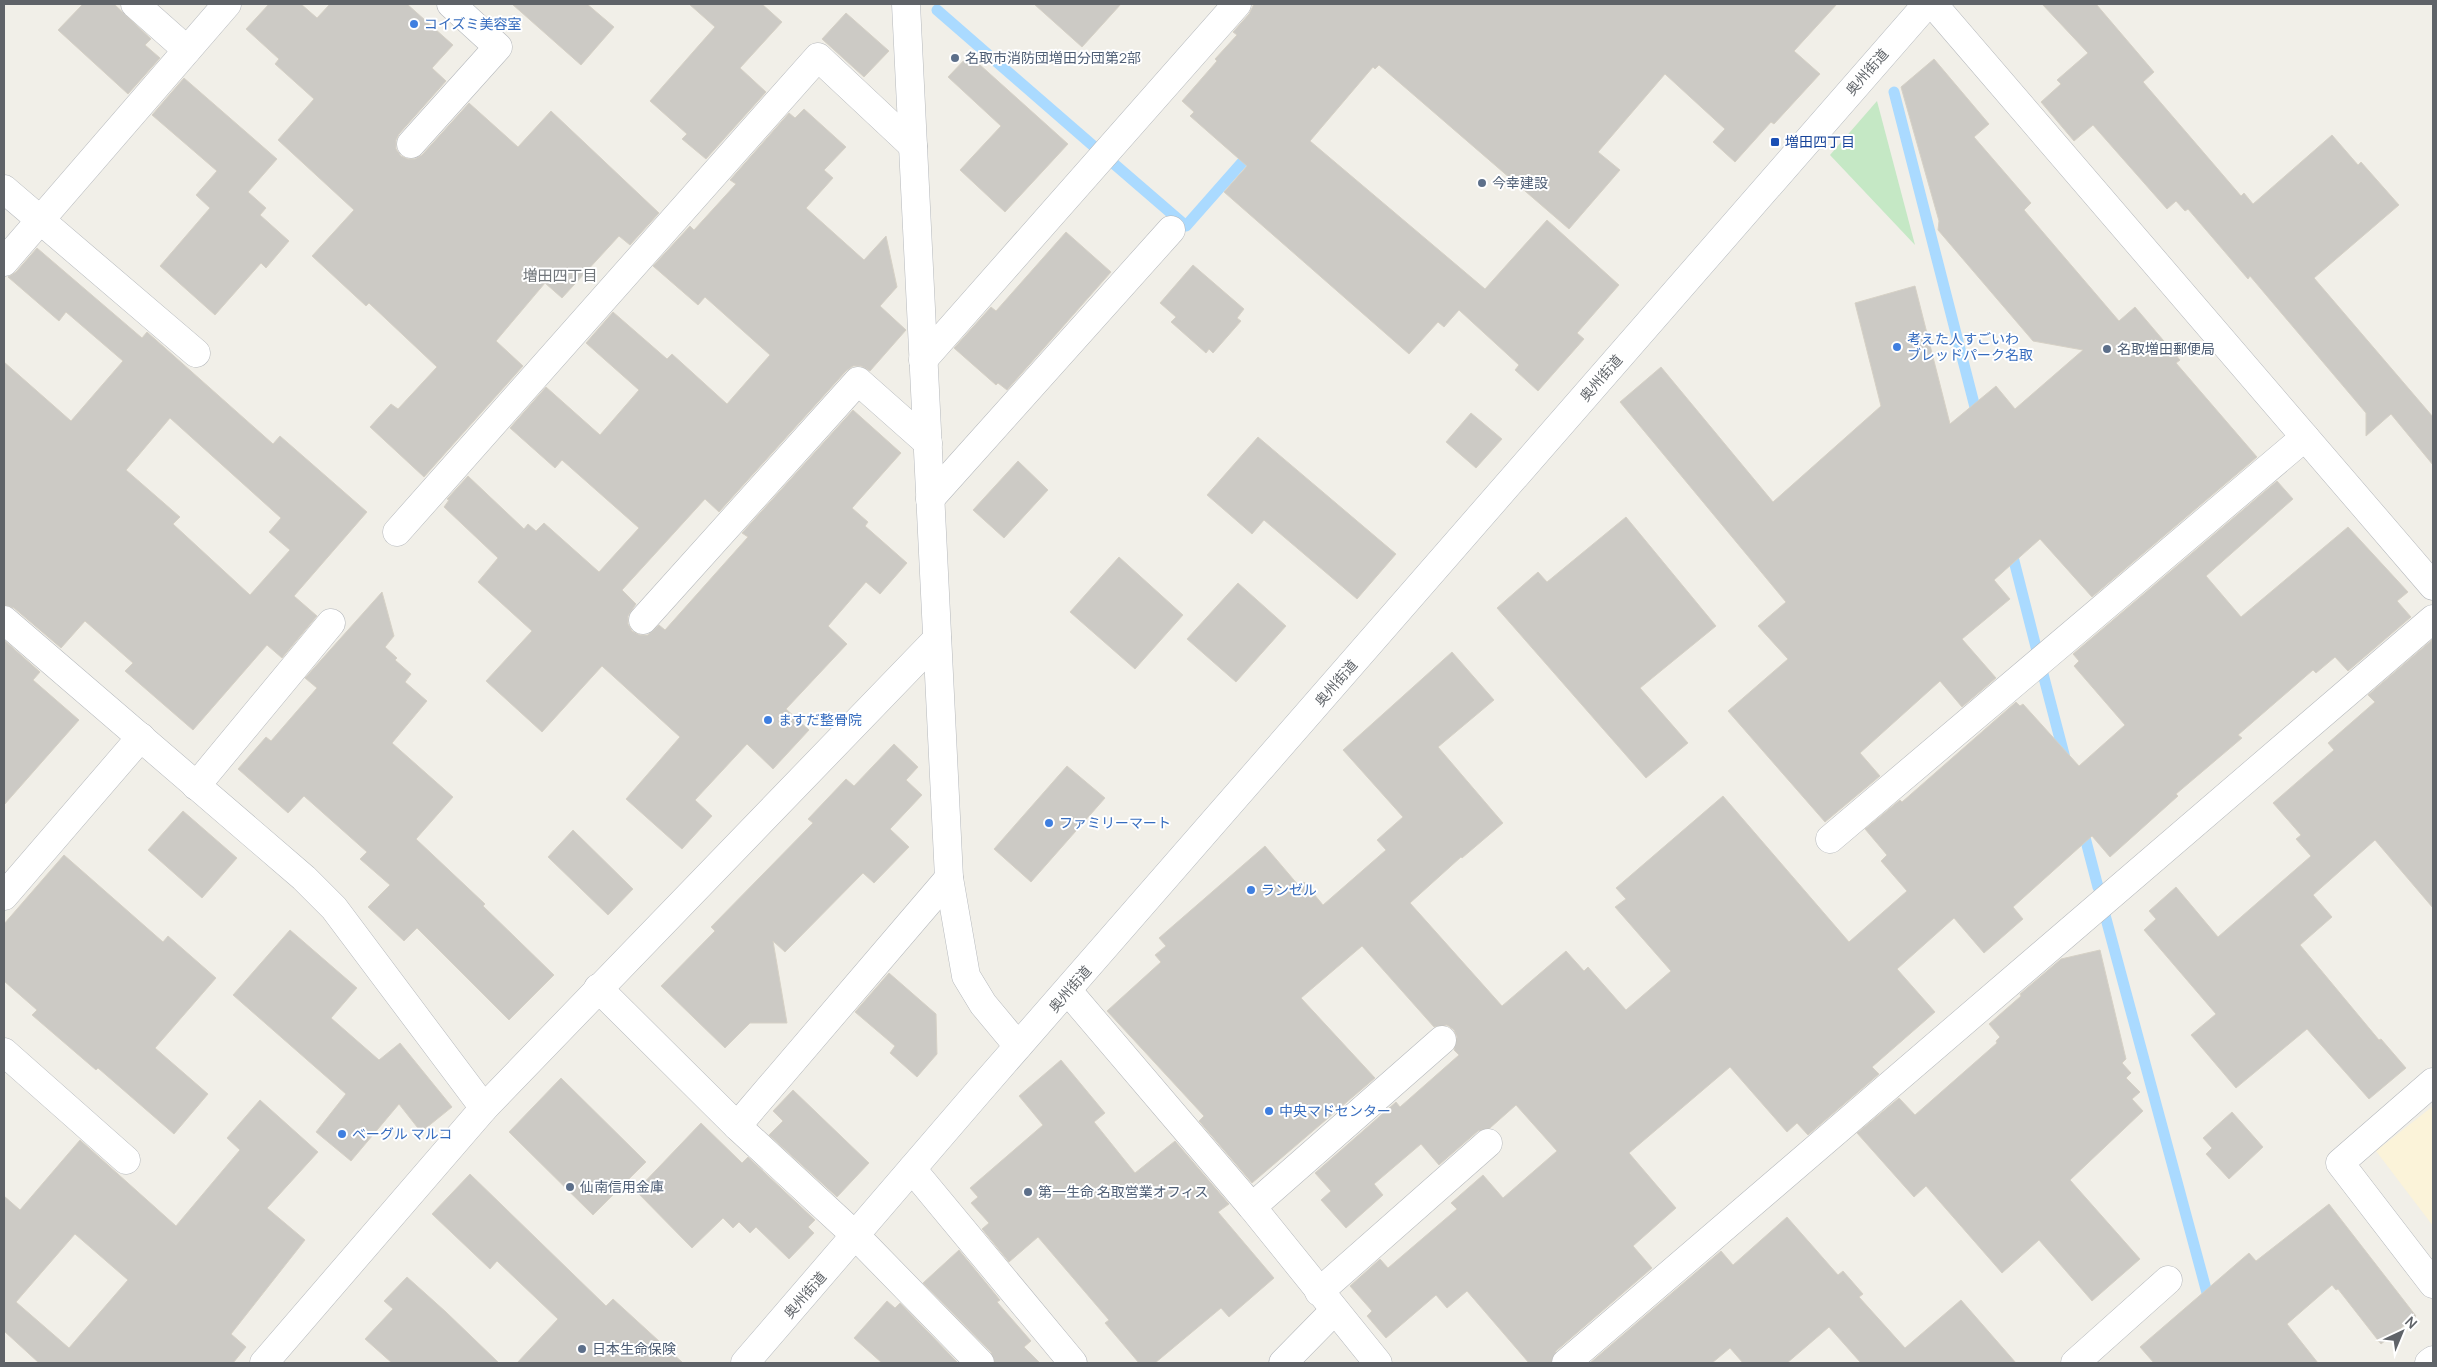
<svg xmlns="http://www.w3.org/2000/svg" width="2437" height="1367" font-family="Manrope,'Noto Sans JP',sans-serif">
  <rect width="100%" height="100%" fill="#f1efe8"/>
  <path fill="#c5e8c5" d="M1877,101L1915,245L1830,155Z"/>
  <path fill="#fbf3d9" d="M2433,1106V1226L2376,1151Z"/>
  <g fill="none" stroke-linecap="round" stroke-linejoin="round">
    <g stroke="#aadaff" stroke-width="11">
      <path d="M937,10L1098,150"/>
      <path d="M1894,92L1978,419"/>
      <path d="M1113,163L1186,226L1253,150"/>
      <path d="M2011,549L2037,651"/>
      <path d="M2043,674L2066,762"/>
      <path d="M2082,826L2098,887"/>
      <path d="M2105,915L2210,1304"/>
    </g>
  </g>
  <g fill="#cccac5" stroke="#d6d1c6" fill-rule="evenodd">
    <path d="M83,4H114L151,39L145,45L160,58L128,94L58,30Z"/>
    <path d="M269,4H301L317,18L330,4H407L453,45L432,68L446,81L399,134L396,140V149L401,156L408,159H415L422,155L469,103L518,147L551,111L659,213L630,245L619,236L562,298L545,283L496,341L523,366L424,477L370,427L391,404L398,409L437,367L369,303L366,306L312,256L354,210L278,140L314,99L275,64L279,59L246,29Z"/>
    <path d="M512,4H587L614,27L581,65Z"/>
    <path d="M689,4H762L782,22L740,68L766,92L706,159L682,139L687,134L650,101L715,27Z"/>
    <path d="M1034,4H1121L1082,47Z"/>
    <path d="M1254,4H1837L1794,51L1820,74L1774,124L1771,122L1735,162L1713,142L1725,129L1665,74L1598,152L1620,170L1569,229L1379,65L1375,69L1373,67L1310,141L1485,289L1547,220L1619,285L1577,333L1584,339L1538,391L1515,370L1519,365L1459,310L1444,327L1438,322L1409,354L1224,192L1247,166L1190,116L1194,112L1182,101L1217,61L1215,59L1237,35L1233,32L1249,14Z"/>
    <path d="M2042,4H2096L2154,72L2143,82L2241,196L2244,193L2253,204L2332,135L2358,165L2361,162L2399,205L2314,278L2433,417V465L2391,414L2366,436V413L2250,276L2248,279L2188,209L2185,211L2176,201L2167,209L2093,125L2074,141L2041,102L2061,84L2057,80L2088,53Z"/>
    <path d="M846,13L889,51L864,77L822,39Z"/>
    <path d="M969,55L1068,144L1005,212L960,170L1001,126L948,77Z"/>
    <path d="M1934,59L1989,124L1974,137L2031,203L2024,210L2119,321L2135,307L2180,360L2176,363L2257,457L2092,597L2040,539L1994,580L2010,599L1962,639L1996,678L1962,707L1940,681L1860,753L1880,776L1825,822L1728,711L1788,659L1758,626L1786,602L1620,402L1661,367L1773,502L1881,406L1855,303L1915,286L1950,424L1996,386L2015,409L2083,350L2033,341L1938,230L1939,221L1901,87Z"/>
    <path d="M184,78L277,159L248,192L266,208L260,215L289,241L266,268L261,263L215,315L160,266L210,208L196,195L217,171L152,115Z"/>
    <path d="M804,109L846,147L824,170L833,178L806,208L864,260L886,236L897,287L880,306L906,330L870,371L861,366H853L846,371L719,512L705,499L622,590L636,604L628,616V624L632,631L640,635H648L659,625L665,630L748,537L742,533L853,410L901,453L852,508L868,522L865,526L907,563L880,594L866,582L828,626L847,644L786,709L809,730L773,769L747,744L695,800L712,816L682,849L626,799L680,737L602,666L542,732L486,681L532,631L478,582L498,558L444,507L449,500L447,499L468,476L524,529L528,524L536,531L544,523L599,572L639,528L562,460L555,468L510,428L546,387L600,435L639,390L586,343L613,312L667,359L672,354L727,404L770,355L705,297L698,305L653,266L690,226L694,230L736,184L730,180L789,113L795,118Z"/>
    <path d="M1066,232L1111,272L1007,390L998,383L996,385L954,348L991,307L996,311Z"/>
    <path d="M37,248L142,338L147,332L273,444L280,436L367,512L294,596L317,616L282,658L267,645L193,730L125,671L133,663L85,621L61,648L14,608L4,605V362L71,421L123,361L66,312L59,321L8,277L16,272ZM170,418L281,518L269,532L290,550L250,595L173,524L180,517L126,470Z"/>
    <path d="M1193,265L1244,309L1237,318L1241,321L1213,353L1209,349L1206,353L1171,322L1176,317L1160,303Z"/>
    <path d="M1471,413L1502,439L1476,468L1446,442Z"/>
    <path d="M1258,437L1396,554L1357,599L1264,520L1252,534L1207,495Z"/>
    <path d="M1018,461L1048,490L1004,538L973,510Z"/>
    <path d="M2277,481L2293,499L2206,576L2241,617L2348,527L2408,592L2397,601L2411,617L2348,671L2335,657L2316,673L2313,670L2238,735L2242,738L2176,794L2178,796L2110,857L2092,836L2013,907L2023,919L1984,953L1954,918L1897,969L1935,1012L1872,1067L1879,1074L1808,1135L1797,1123L1787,1132L1730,1067L1629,1153L1676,1208L1633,1246L1652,1268L1556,1351L1551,1363H1529L1467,1291L1447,1308L1436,1295L1386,1338L1367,1316L1372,1311L1350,1286L1380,1259L1388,1268L1457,1209L1451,1203L1483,1175L1503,1198L1557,1151L1516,1105L1490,1128L1478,1131L1439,1165L1421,1144L1374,1184L1383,1195L1346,1228L1321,1200L1331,1191L1315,1173L1396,1102L1400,1107L1459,1055L1454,1050L1457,1037L1454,1030L1447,1025L1434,1027L1362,946L1301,998L1375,1078L1252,1183L1199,1121L1204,1116L1107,1011L1161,962L1155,955L1166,946L1159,938L1265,846L1299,886L1304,882L1323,905L1386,850L1377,840L1403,817L1343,750L1452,652L1494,700L1438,747L1503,823L1462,858L1461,857L1410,903L1502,1006L1566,951L1584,971L1588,967L1626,1010L1671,971L1615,907L1626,899L1616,888L1723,796L1849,942L1907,891L1881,861L1887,855L1865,829L1900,800L1902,802L2016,702L2020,706L2023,704L2079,766L2125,725L2074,666L2079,661L2073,654Z"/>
    <path d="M1626,517L1716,626L1640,688L1688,743L1646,778L1497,608L1538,572L1547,582Z"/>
    <path d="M1119,557L1183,615L1135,669L1070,612Z"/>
    <path d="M1238,583L1286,626L1236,682L1187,639Z"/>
    <path d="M382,592L394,636L385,647L397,658L395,660L411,674L405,682L427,701L392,743L453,797L416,839L485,904L483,906L554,975L509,1020L417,928L404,941L368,907L390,885L360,859L367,852L304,796L288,813L238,769L266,737L271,741L317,688L305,678Z"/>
    <path d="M4,640L40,672L33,680L79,720L4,805Z"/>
    <path d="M2432,640L2433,908L2375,840L2313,895L2332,917L2300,945L2379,1040L2381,1039L2406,1068L2369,1099L2307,1029L2236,1088L2191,1035L2216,1014L2144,930L2156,919L2149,911L2176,887L2218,937L2311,856L2296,839L2301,835L2273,803L2334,750L2328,743L2375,702L2368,695Z"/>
    <path d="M894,744L918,767L906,780L922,795L890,829L909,847L874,883L863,873L785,952L773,941L787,1023H750L725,1048L661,986L715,931L711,927L813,823L808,819L846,779L854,786Z"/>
    <path d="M1067,766L1105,798L1031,882L994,849Z"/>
    <path d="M183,811L237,858L202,898L148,850Z"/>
    <path d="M573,830L633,889L608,915L548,857Z"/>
    <path d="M64,855L163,942L168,936L216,978L155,1048L208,1094L174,1134L98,1068L96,1070L32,1015L37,1010L4,981V924Z"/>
    <path d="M290,930L357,988L331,1018L379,1060L400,1043L452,1107L421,1132L399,1104L351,1161L316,1132L346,1094L233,995Z"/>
    <path d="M2100,950L2126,1059L2122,1063L2131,1073L2126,1078L2140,1092L2132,1099L2143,1111L2070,1180L2140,1259L2092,1301L2039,1240L2002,1273L1926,1186L1914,1197L1857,1133L1899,1098L1915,1115L1997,1043L1996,1041L2000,1037L1989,1024L2021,996L2020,994L2061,959Z"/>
    <path d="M889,973L936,1014L937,1054L917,1077L890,1053L895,1046L855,1012Z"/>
    <path d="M1061,1060L1105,1113L1094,1122L1135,1173L1175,1141L1229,1204L1218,1212L1274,1278L1229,1317L1221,1308L1155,1363H1139L1105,1323L1109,1320L1038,1237L1009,1262L982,1229L989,1223L971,1203L978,1197L970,1188L1043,1125L1019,1096Z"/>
    <path d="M561,1078L646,1162L593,1215L509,1132Z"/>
    <path d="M793,1090L869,1163L837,1197L769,1135L783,1121L773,1111Z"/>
    <path d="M260,1100L318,1152L267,1208L305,1240L231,1334L246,1347L233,1363H39L4,1331V1196L20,1210L80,1140L176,1226L240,1150L227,1138ZM75,1234L128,1280L69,1348L16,1302Z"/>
    <path d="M2232,1112L2263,1147L2229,1179L2206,1154L2212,1148L2203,1138Z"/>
    <path d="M701,1123L742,1163L748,1157L815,1220L808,1227L814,1233L789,1259L756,1227L750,1233L739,1222L733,1228L723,1218L692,1248L636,1191Z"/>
    <path d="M470,1174L606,1306L613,1299L683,1363H517L558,1319L497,1261L490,1269L432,1214Z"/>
    <path d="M2329,1204L2416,1316L2381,1344L2338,1289L2336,1290L2332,1285L2287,1324L2318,1363H2154L2140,1347L2249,1253L2256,1261Z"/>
    <path d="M1787,1217L1838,1275L1843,1271L1863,1294L1859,1297L1905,1348L1961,1300L2016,1363H1861L1829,1327L1787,1363H1743L1730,1348L1712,1363H1590L1721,1251L1733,1265Z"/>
    <path d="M959,1250L1000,1300L997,1302L1031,1341L1024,1347L1040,1363H995L991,1352L923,1283Z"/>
    <path d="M407,1277L446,1312L499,1363H392L365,1339L393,1309L384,1301Z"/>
    <path d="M887,1301L895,1308L900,1303L958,1363H882L854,1338Z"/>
  </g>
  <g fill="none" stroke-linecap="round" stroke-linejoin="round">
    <defs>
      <g id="minor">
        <path d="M135,4L187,50"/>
        <path d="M906,4L949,878L966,976L983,1004L1018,1046"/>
        <path d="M1933,4L2433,586"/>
        <path d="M411,144L498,47L451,4"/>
        <path d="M4,189L196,353"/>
        <path d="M4,262L227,4"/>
        <path d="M923,360L1237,4"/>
        <path d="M930,499L1171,230"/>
        <path d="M397,532L818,57L913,146"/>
        <path d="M4,620L304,878L334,908L484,1108"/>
        <path d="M643,620L858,381L928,443"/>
        <path d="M196,786L331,623"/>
        <path d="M1830,839L2305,437"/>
        <path d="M4,896L141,737"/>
        <path d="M598,988L737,1126L856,1236L980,1363"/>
        <path d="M1068,991L1252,1207L1378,1363"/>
        <path d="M4,1052L126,1160"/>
        <path d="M2433,1082L2340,1163L2433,1284"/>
        <path d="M737,1126L949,878"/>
        <path d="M912,1169L1073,1363"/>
        <path d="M1252,1207L1442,1040"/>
        <path d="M1319,1292L1488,1143"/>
        <path d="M264,1363L484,1108L937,639"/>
        <path d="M1283,1363L1334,1311"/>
        <path d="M1566,1363L2433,619"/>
        <path d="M2075,1363L2168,1280"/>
        <path d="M2429,1363L2433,1360"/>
      </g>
      <path id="secondary" d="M745,1363L979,1091L1927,4"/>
    </defs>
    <use href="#minor" stroke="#b5b8bc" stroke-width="29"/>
    <use href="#secondary" stroke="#b6babf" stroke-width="29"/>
    <use href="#minor" stroke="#fff" stroke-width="28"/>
    <use href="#secondary" stroke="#fff" stroke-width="28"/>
  </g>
  <g fill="#3f7fe0" stroke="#fff" stroke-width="2">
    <circle cx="414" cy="24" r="5"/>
    <circle cx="1897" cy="347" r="5"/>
    <circle cx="768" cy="720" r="5"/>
    <circle cx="1049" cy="823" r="5"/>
    <circle cx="1251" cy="890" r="5"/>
    <circle cx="1269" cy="1111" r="5"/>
    <circle cx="342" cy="1134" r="5"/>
  </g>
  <g fill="#5c6f8a" stroke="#fff" stroke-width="2">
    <circle cx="955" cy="58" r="5"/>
    <circle cx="1482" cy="183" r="5"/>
    <circle cx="2107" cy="349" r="5"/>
    <circle cx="570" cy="1187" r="5"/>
    <circle cx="1028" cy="1192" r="5"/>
    <circle cx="582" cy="1349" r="5"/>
  </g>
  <rect fill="#1a4fb4" stroke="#fff" stroke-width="2" x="1770" y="137" width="10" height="10" rx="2.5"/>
  <g text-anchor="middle" stroke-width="4" stroke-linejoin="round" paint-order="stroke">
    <g font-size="14" fill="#366cbe" stroke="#fff" text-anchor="start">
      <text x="424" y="29">コイズミ美容室</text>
      <text x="1907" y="344">考えた人すごいわ<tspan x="1907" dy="16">ブレッドパーク名取</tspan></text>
      <text x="778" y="725">ますだ整骨院</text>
      <text x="1059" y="828">ファミリーマート</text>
      <text x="1261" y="895">ランゼル</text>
      <text x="1279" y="1116">中央マドセンター</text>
      <text x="352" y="1139">ベーグル マルコ</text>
    </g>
    <g font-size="14" fill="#4e5e75" stroke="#fff" text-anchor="start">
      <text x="965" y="63">名取市消防団増田分団第2部</text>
      <text x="1492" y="188">今幸建設</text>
      <text x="2117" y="354">名取増田郵便局</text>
      <text x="580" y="1192">仙南信用金庫</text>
      <text x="1038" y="1197">第一生命 名取営業オフィス</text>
      <text x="592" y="1354">日本生命保険</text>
    </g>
    <g font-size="14" fill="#5f6368" stroke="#fff">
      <text transform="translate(1867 72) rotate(-49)" y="5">奥州街道</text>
      <text transform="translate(1601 378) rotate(-49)" y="5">奥州街道</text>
      <text transform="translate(1336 683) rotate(-49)" y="5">奥州街道</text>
      <text transform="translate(1070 989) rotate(-49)" y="5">奥州街道</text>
      <text transform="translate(805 1295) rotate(-49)" y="5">奥州街道</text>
    </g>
    <g font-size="14" fill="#164399" stroke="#fff" text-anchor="start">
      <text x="1785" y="147">増田四丁目</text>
    </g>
    <g font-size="15" fill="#70757a" stroke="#fff">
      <text x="560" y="281">増田四丁目</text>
    </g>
  </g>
  <rect width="2437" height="1367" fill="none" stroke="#5f6368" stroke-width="10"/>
  <g transform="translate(2402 1332) rotate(44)" stroke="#ffffff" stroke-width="4" paint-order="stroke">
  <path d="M0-4L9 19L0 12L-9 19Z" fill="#5f6368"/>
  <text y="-8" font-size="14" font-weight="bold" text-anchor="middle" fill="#5f6368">N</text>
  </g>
</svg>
